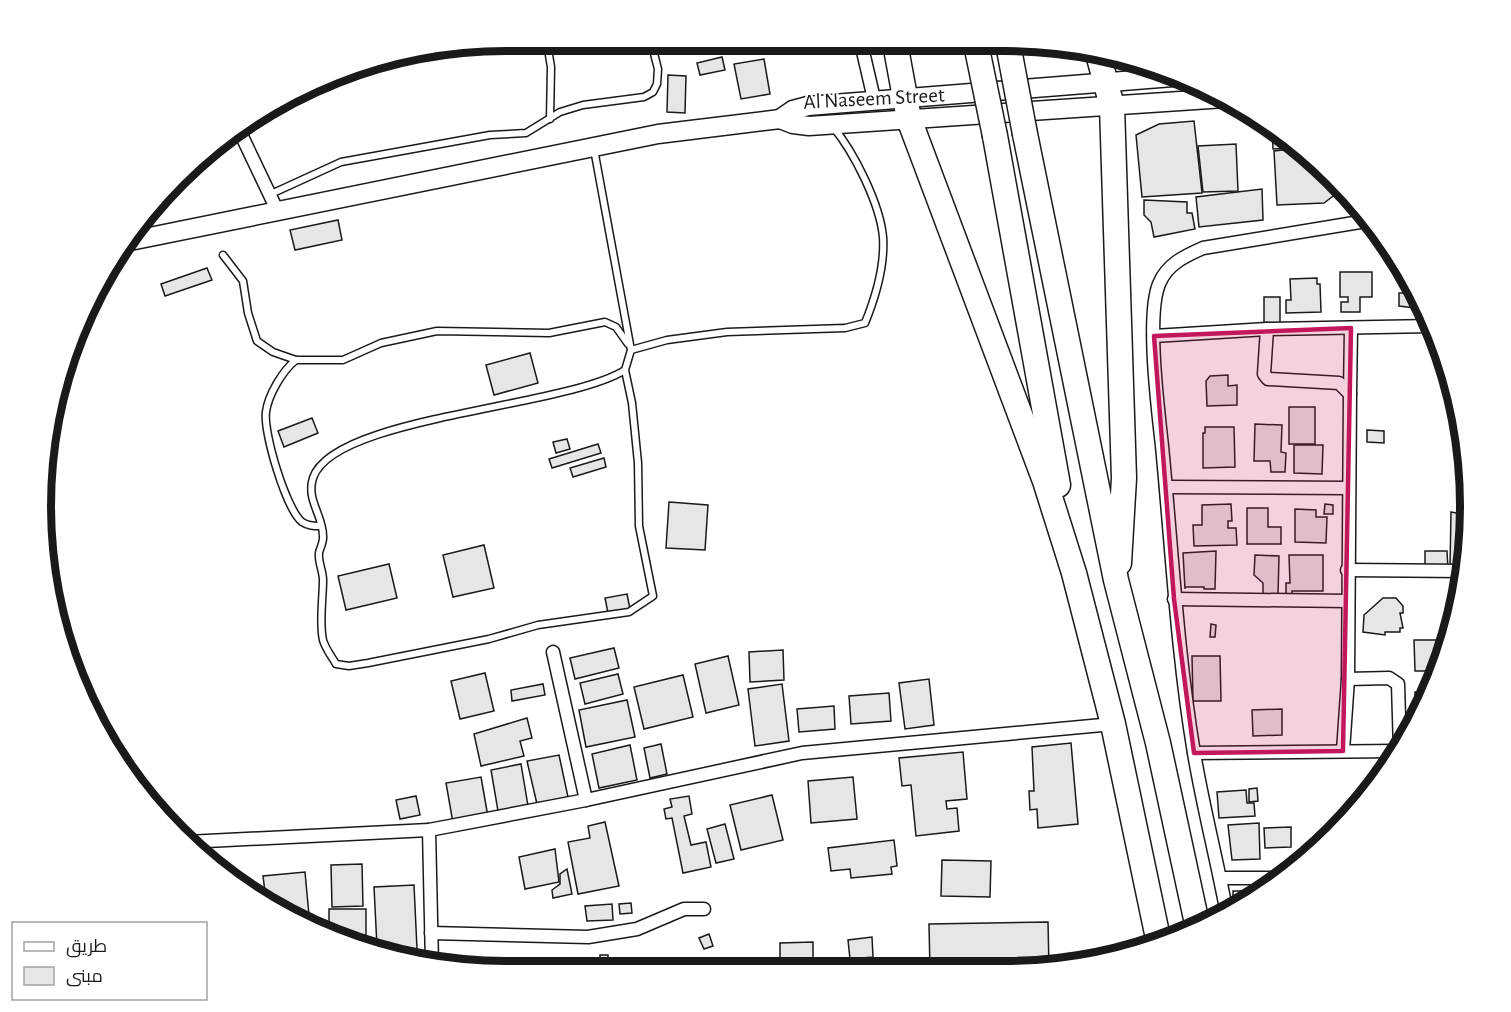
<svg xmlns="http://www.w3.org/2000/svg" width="1511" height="1012" font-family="'Alegreya Sans',Cairo,sans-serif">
  <rect width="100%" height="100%" fill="#fff"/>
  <g fill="#e6e6e6" stroke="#1a1a1a" stroke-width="1.5">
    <path d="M722,57L725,70L700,75L697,63Z"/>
    <path d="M764,59L770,94L741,99L734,64Z"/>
    <path d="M668,75L686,76L685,113L667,112Z"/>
    <path d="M1194,121L1202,193L1142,197L1136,135L1159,124Z"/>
    <path d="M1272,129L1300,148L1273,149Z"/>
    <path d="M1236,144L1238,191L1203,192L1198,146Z"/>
    <path d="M1301,148L1307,153V162H1318L1341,190L1324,203L1277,205L1274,151Z"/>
    <path d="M1262,189L1263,220L1199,227L1196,197Z"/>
    <path d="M1144,200L1187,202V213H1192L1195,229L1154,237L1151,222L1144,215Z"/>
    <path d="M338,220L342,240L295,250L290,230Z"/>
    <path d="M207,268L212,280L165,296L161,284Z"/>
    <path d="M1340,272H1372V297H1360V312H1341V302H1348V297H1340Z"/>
    <path d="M1403,272L1423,300L1424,309L1399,306V293H1404Z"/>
    <path d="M1317,278V284H1320L1321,312L1286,313V300H1291L1290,279Z"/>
    <path d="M1264,297H1280V327L1264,328Z"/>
    <path d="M530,353L538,383L494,395L486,365Z"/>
    <path d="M1228,375V386L1237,385V405L1207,406L1206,381L1210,376Z"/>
    <rect x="1289" y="407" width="26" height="37"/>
    <path d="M312,418L318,433L284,447L278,431Z"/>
    <path d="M1255,424L1282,425L1281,452L1286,453L1285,472H1271L1270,461H1254Z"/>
    <path d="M1205,427H1234L1235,467L1203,468V433H1205Z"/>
    <path d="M1367,430L1384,431V443L1367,442Z"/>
    <path d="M567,439L570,449L556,453L553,442Z"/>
    <path d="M598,444L601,453L552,468L549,459Z"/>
    <path d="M1294,445H1323L1322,474L1294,473Z"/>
    <path d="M604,458L606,467L573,477L570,468Z"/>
    <path d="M669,502L708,505L705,550L666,548Z"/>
    <path d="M1231,504L1232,521H1228V528H1236L1237,545L1194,546L1193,525H1202V505Z"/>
    <path d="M1325,504L1333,505V514H1324Z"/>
    <path d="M1247,508H1268V527H1281V544H1247Z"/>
    <path d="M1295,509L1316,510V517H1327L1326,543L1295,542Z"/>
    <path d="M1451,512L1467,515L1468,512L1466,567H1450Z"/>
    <path d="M484,545L494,588L453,597L443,555Z"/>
    <path d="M1216,551L1215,589H1204V587H1185V589L1183,553Z"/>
    <path d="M1425,551H1447L1448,569H1425Z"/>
    <path d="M1255,555L1279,556L1278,595H1263V583L1254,575Z"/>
    <path d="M1289,555H1323V591H1292V596H1286V583H1290Z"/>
    <path d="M389,564L397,598L346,610L338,576Z"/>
    <path d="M627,594L630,609L608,613L605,598Z"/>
    <path d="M1383,598H1396L1403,606V613H1400L1403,628H1400V632H1385V635L1363,632L1364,615Z"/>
    <path d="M1211,624L1216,625L1215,637H1210Z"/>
    <path d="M1414,640H1442V664L1439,671H1415Z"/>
    <path d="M614,648L619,668L575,679L570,658Z"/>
    <path d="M783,650L784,680L750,682L749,652Z"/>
    <path d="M728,656L739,705L706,713L695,664Z"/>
    <path d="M1192,656H1220L1221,701H1193Z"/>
    <path d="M485,673L494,711L460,719L451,681Z"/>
    <path d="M618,674L623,694L585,704L580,683Z"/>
    <path d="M683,675L693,717L644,729L634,687Z"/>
    <path d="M929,679L934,725L905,729L899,683Z"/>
    <path d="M543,684L545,695L512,701L511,690Z"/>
    <path d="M782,684L789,741L755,746L748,689Z"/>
    <path d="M1415,692H1429L1417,718H1415Z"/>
    <path d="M889,693L891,721L851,724L849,696Z"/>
    <path d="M627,700L635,737L586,747L579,710Z"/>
    <path d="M834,706L835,729L799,732L797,709Z"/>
    <path d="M1282,709V735L1253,736L1252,710Z"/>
    <path d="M527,718L532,738L520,741L524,756L481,766L474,734Z"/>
    <path d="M1071,743L1078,824L1038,828L1037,809L1030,810L1029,791H1034L1032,747Z"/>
    <path d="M661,744L667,774L650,778L644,748Z"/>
    <path d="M630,745L637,780L599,788L592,754Z"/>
    <path d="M963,752L967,799L946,801L947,809L957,808L959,831L916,836L911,785L902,786L899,758Z"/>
    <path d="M559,755L568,797L537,804L527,761Z"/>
    <path d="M521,764L528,806L498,811L491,770Z"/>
    <path d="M481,777L488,817L453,823L446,783Z"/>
    <path d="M853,777L857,819L811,823L808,781Z"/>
    <path d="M1257,788L1258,801L1249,802V789Z"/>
    <path d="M1246,790L1247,803H1254L1255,816L1219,818L1217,792Z"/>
    <path d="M772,795L783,840L741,850L730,805Z"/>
    <path d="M416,796L420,815L400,819L396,800Z"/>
    <path d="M689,796L692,814L684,816L691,845L706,842L711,867L683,873L672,818L666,819L664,809L672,807L670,799Z"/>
    <path d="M605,822L619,886L578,894L568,842L590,838L588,826Z"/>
    <path d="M1259,823L1260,859L1232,860L1228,825Z"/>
    <path d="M725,824L734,859L716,863L707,829Z"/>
    <path d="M1291,827V847L1265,848L1264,828Z"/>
    <path d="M894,840L897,866L891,867L892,874L851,878L850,869L831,871L828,848Z"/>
    <path d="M555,849L559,882L525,889L519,857Z"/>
    <path d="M942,860L991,861L990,897L941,896Z"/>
    <path d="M362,864L363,906L332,907L331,865Z"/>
    <path d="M567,869L572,894L553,898L552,890L560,884V874Z"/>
    <path d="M305,872L309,915L291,917L266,900L263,876Z"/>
    <path d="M414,885L417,949L387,950L377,947L374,887Z"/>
    <path d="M1233,891H1252V898L1233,910Z"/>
    <path d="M631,903L632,913L620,914L619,904Z"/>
    <path d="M612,904L613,920L587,921L585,906Z"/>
    <path d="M329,909H366V943L329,932Z"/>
    <path d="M1048,922L1049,968L930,970L929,924Z"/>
    <path d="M709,934L713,946L704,949L699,938Z"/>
    <path d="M872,937L873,957L850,959L848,940Z"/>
    <path d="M813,942V969H780V943Z"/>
    <path d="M600,955H608V968H588V966H600Z"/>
    <rect x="665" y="962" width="15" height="7"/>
    <path d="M557,964V968H519V965Z"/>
  </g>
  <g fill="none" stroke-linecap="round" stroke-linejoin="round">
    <defs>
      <g id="lane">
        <path d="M538,41L548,49L551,67L550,119"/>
        <path d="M594,149L631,350L625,370C565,408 333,416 313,478C306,500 323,515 323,536C324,541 320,548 319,553C318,562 323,571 323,580C323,599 319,622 323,640C325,648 332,657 336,664L349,666L368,663L489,639L538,625L629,612L653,596L639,526L638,463L632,403L625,370"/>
        <path d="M271,194L341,162L490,135L526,133L560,112L583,105L644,97L653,92L657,84L658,69L651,42"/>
        <path d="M223,255L243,281L248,313L257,341L273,352L296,360H343L381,343L437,331L549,333L605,322L616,327L628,344"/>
        <path d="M631,350L667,340L727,332L845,328L865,323C876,296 885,266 883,237C880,204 854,152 833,127"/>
        <path d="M296,360C283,370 268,395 266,412C263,432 286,509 302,522C308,526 314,526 320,526"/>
      </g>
      <g id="street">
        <path d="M861,43L874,99"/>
        <path d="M238,128L278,212"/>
        <path d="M1154,336L1267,329"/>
        <path d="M1350,394L1351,328"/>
        <path d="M1166,487L1348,488"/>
        <path d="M1347,570L1466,571"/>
        <path d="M1174,599L1348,601"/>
        <path d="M553,652L586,800"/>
        <path d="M1348,679L1389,678L1398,684L1400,750"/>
        <path d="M1343,751L1348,679L1350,394L1339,383L1268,379L1264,374L1267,329L1432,326"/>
        <path d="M1194,753L1399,751"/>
        <path d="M429,830L432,964"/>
        <path d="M187,842L429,830L586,800L802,753L1113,724"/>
        <path d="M1220,878H1284"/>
        <path d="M1227,914C1217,860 1203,807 1194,753C1177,652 1172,549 1162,446C1158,409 1146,316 1159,284C1167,264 1185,256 1203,248L1372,220"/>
        <path d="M431,933L588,937L637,929L684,909H704"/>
        <path d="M418,959L431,958"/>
      </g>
      <g id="secondary">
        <path d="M780,119L793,124L809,126L1225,98"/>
        <path d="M125,242L658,134L780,119L793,110L808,106L1173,77"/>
      </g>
      <g id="highway">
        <path d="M895,43L909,119L1045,481L1074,573L1113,724L1159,943"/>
        <path d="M1098,54L1112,106L1124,478L1119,563"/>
        <path d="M1025,134L1116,580L1158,743L1198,928"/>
        <path d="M995,136L1058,485"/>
      </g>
    </defs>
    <use href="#lane" stroke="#1a1a1a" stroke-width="9"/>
    <use href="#street" stroke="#1a1a1a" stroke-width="15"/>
    <use href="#secondary" stroke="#1a1a1a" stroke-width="21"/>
    <use href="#highway" stroke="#1a1a1a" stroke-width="27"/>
    <use href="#lane" stroke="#fff" stroke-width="6"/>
    <use href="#street" stroke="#fff" stroke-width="12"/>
    <use href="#secondary" stroke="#fff" stroke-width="18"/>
    <use href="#highway" stroke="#fff" stroke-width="24"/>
    <defs>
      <g id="highway-bridge">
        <path d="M976,44L995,136"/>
        <path d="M1008,44L1025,134"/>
      </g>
    </defs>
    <use href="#highway-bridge" stroke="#1a1a1a" stroke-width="27" stroke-linecap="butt"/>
    <use href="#highway-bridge" stroke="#fff" stroke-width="24"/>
  </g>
  <path fill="#c2185b" fill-opacity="0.2" stroke="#c2185b" stroke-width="4.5" stroke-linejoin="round" d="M1351,328L1343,751L1194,753L1174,599L1154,336Z"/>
  <g text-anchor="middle" stroke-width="4.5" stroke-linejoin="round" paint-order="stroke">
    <g font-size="21" fill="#1a1a1a" stroke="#fff">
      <text transform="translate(874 98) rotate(-3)" y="7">Al Naseem Street</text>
    </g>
  </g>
  <path d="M0 0H1511V1012H0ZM506 51H1005A455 455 0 0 1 1460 506V506A455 455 0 0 1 1005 961H506A455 455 0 0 1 51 506V506A455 455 0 0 1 506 51Z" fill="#fff" fill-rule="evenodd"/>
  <path fill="none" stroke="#1a1a1a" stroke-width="8" d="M506 51H1005A455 455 0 0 1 1460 506V506A455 455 0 0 1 1005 961H506A455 455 0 0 1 51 506V506A455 455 0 0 1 506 51Z"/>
  <rect x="12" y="922" width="195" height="78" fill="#ffffff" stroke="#a3a3a3" stroke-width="1.5"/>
  <rect x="24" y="942" width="30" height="9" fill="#ffffff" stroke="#a3a3a3" stroke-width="1.5"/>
  <text x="66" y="952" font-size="18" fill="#1a1a1a">طريق</text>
  <rect x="24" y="967" width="30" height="18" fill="#e6e6e6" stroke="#a3a3a3" stroke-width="1.5"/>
  <text x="66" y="982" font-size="18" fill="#1a1a1a">مبنى</text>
</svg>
